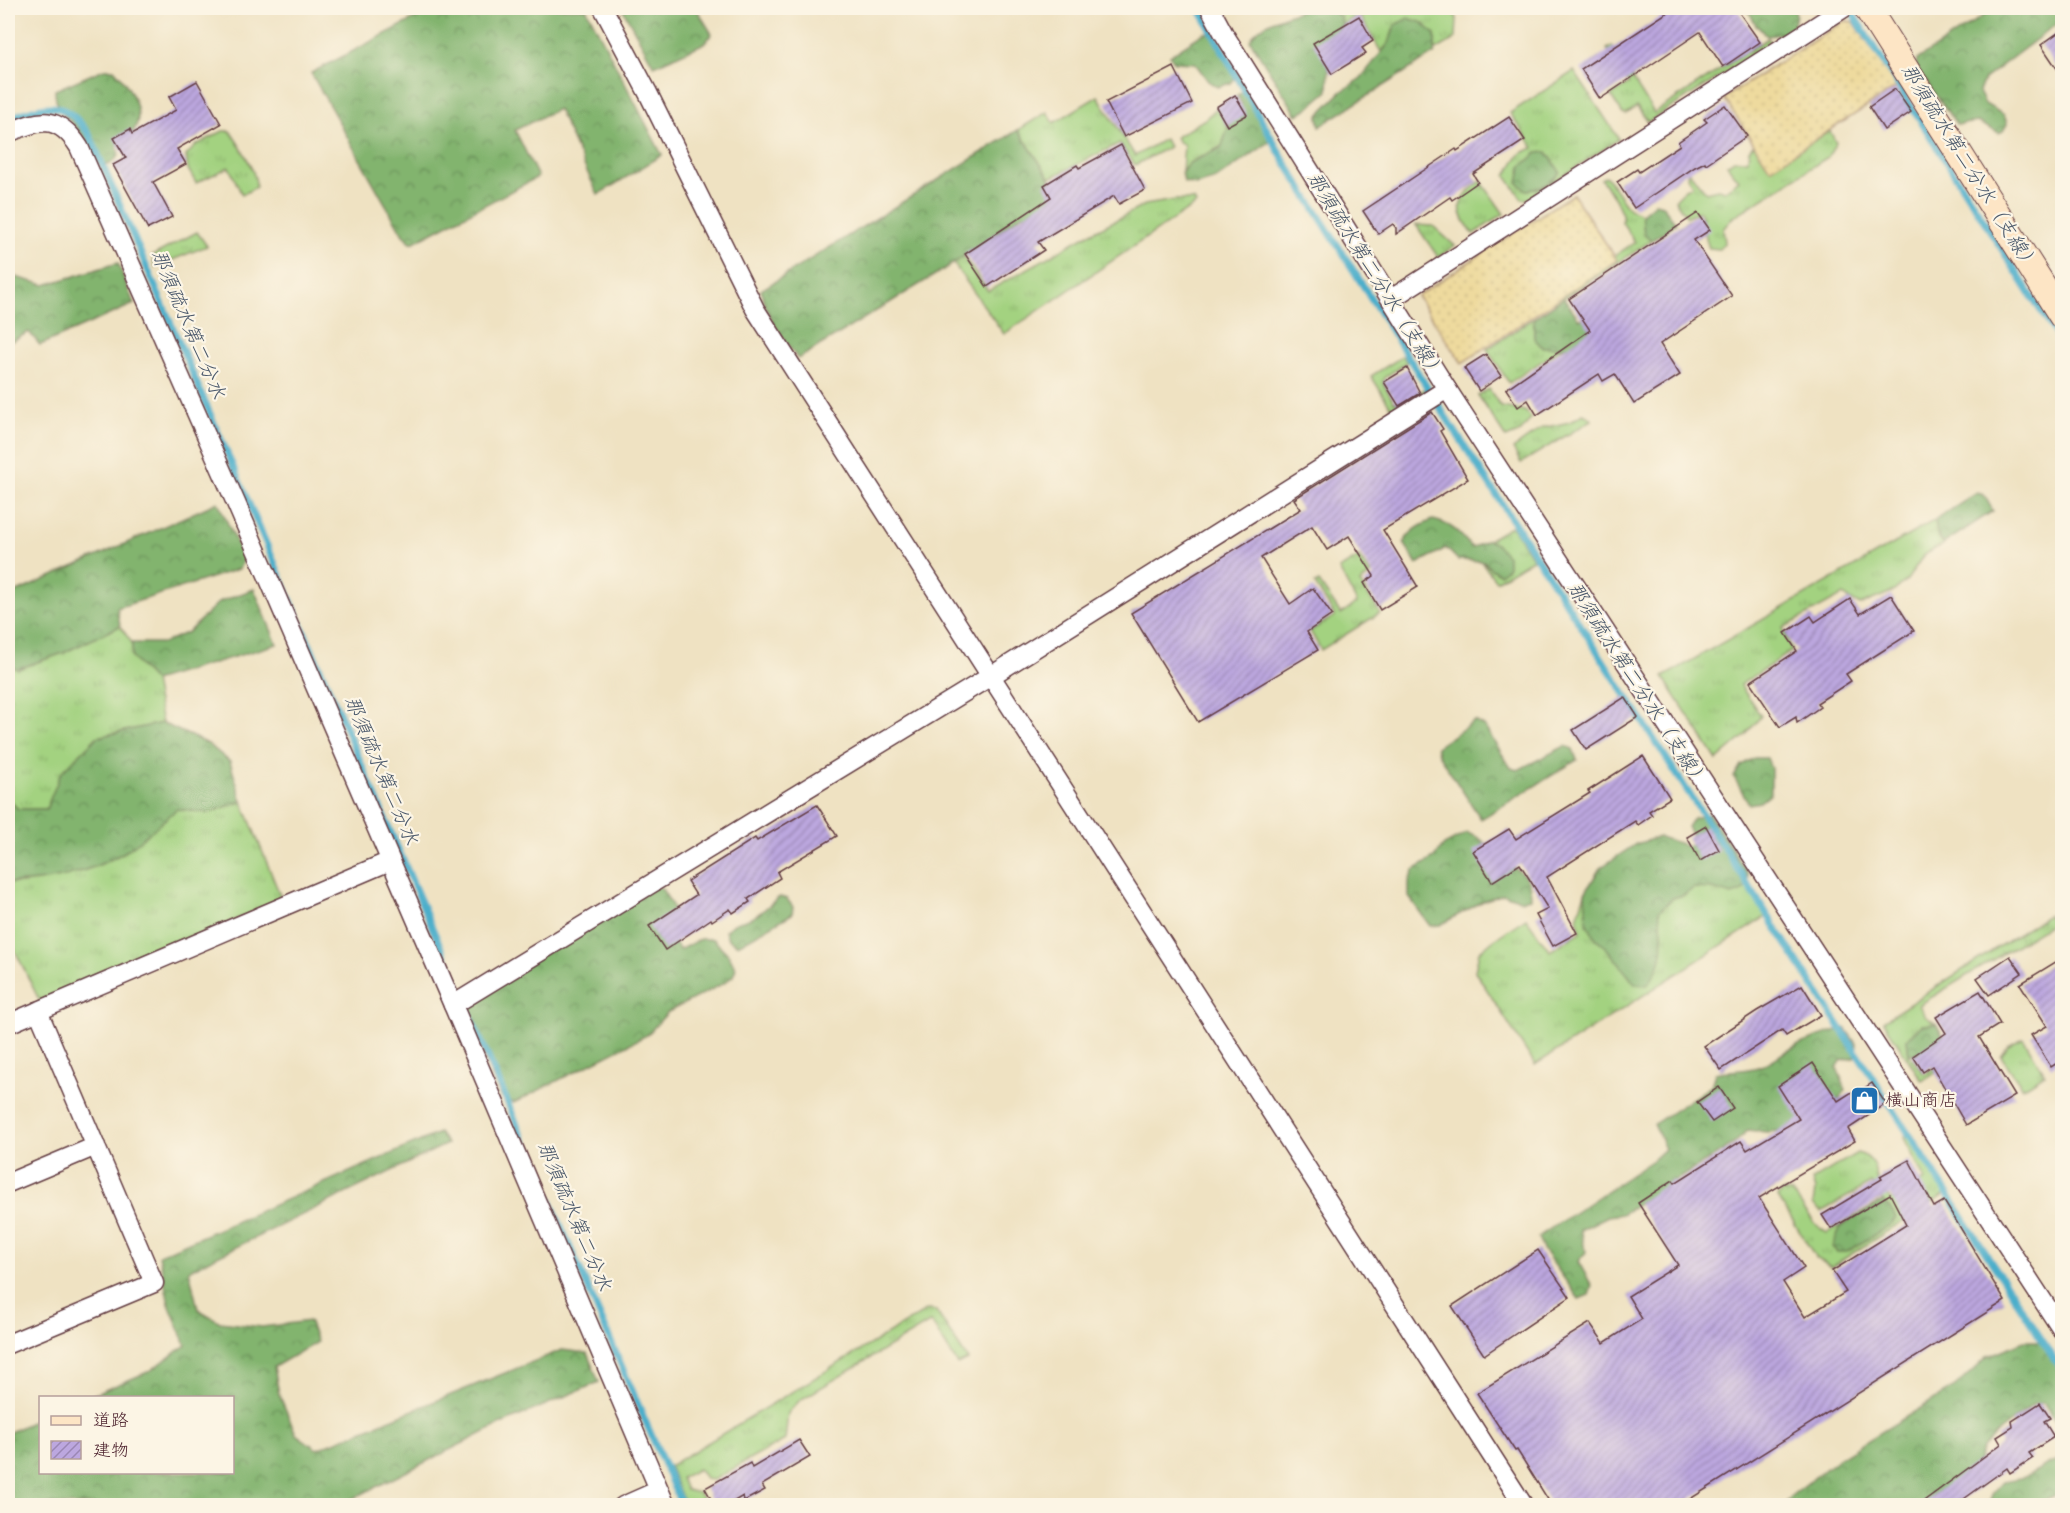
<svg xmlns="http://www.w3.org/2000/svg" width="2070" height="1513" font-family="Kalam,'Klee One',sans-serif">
  <defs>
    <pattern id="grass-tufts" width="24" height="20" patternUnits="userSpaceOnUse" patternTransform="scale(1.5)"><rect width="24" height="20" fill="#a3d280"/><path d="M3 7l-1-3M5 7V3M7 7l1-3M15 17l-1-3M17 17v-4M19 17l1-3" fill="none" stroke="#8eb46f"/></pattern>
    <pattern id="forest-crowns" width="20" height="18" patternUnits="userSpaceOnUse" patternTransform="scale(1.5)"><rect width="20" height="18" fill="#82b46e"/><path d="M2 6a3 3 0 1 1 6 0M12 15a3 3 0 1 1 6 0" fill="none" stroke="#6c925b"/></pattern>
    <pattern id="sand-dots" width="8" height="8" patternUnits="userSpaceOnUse" patternTransform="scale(1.5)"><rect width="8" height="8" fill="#eeda9e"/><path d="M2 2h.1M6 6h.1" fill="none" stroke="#cebb88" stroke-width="1.8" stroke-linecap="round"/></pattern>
    <pattern id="building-hatch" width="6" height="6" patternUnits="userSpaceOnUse" patternTransform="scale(1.5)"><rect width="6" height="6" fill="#bca7df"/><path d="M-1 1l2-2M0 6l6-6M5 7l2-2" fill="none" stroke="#9b87b5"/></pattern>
  </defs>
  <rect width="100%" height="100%" fill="#fcf5e5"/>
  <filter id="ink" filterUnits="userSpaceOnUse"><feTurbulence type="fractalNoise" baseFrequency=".0167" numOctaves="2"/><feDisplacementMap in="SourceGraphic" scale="12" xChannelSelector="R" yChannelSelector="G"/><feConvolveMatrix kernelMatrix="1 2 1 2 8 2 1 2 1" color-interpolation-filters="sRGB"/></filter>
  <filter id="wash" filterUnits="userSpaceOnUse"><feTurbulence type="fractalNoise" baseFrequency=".008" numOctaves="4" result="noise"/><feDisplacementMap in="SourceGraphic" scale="24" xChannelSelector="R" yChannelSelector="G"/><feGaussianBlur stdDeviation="1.35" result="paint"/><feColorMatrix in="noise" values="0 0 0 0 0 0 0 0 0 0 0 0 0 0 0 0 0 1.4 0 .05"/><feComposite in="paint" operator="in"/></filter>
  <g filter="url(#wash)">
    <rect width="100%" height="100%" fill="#efe2c2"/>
    <g fill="url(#grass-tufts)" stroke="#767856" stroke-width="1.5">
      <path d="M1343,8H1450L1457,18L1456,38L1435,51V35L1395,25L1389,43L1381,52L1361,17L1357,15L1342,25L1341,17L1335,13Z"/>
      <path d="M1768,38L1772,44L1648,122L1637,107L1626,114L1622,113L1611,96L1629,84L1607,49L1612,46L1654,113Z"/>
      <path d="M1574,71L1619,139L1528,199H1522L1506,176C1515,162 1516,153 1534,148L1510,113Z"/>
      <path d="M1098,96L1135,156L1165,139L1169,147L1135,165L1120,143L1050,178L1018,130L1047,112L1054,123Z"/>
      <path d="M1217,108L1228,128L1222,146L1189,163L1182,172L1184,145L1179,143L1176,137L1205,119Z"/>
      <path d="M223,131H230C239,144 257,171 256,187L242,195L229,167L196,183L188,169L186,156L196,145Z"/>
      <path d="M1830,131L1836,143L1828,157L1733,217L1723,229L1725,242L1719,249L1709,248C1704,235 1705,223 1700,211L1687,217L1675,200L1685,189L1693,186L1687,177L1688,171L1706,192L1718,189L1724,191L1739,180L1727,165L1734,160H1748L1749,150L1754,144L1770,168Z"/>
      <path d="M1606,176L1629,209L1642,214L1644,233L1651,241L1555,304L1552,298L1635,242L1622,222V214L1615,199L1601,179Z"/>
      <path d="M1481,181L1504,214L1473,234C1455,209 1455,200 1481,181Z"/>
      <path d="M1175,200H1194L1196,204L1004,334L953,263L963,256L988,291L1087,235L1145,205Z"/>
      <path d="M1416,225L1433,226L1455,246L1438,257Z"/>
      <path d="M197,232L207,246L155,267L152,256Z"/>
      <path d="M1534,318V338L1563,347L1509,383L1487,349Z"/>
      <path d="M1403,356L1407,362L1384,378L1383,383L1394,402L1401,403L1425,389L1427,394L1394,412L1371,376Z"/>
      <path d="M1489,389L1501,407L1525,411L1531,418L1521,432L1506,438L1478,395Z"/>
      <path d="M1583,414L1590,417L1592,420L1521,463L1513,449L1542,428L1570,422Z"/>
      <path d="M1935,520L1937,534L1943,544L1923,556L1907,580L1894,591L1860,605L1843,595L1783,628L1792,651L1740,685L1761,716L1745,736L1717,760L1663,677Z"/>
      <path d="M1512,526L1533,559L1496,581L1479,559L1491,569L1496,544L1488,540Z"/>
      <path d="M1359,557L1371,574L1360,583L1380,613L1321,650L1310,631L1335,616L1315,584L1319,582L1341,614L1357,603L1339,569Z"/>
      <path d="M120,626L132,643V658L154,681L162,723L97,737L46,809H18L8,799V666L18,669L63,653Z"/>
      <path d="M242,801L282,900L41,1004L8,936V883H25L123,853L177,809L209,813Z"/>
      <path d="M1731,861L1767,916L1535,1065L1475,971L1479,952L1493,940L1526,918L1550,951L1581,932L1577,918L1585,893L1614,936Z"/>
      <path d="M2048,915L2051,924L1919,1005L1925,1016L1936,1024L1922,1025L1907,1039L1909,1055L1924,1074L1956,1054L1958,1057L1922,1081L1883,1021Z"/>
      <path d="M2023,1038L2045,1074L2023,1088L2001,1056L2008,1046Z"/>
      <path d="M1907,1135L1946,1194L1831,1267L1816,1258L1778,1197L1783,1191L1791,1192C1804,1206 1811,1224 1827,1233L1883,1201L1871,1183L1821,1212L1813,1204L1815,1190L1812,1180L1857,1153C1873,1157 1874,1165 1877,1179C1879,1185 1887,1194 1891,1200L1925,1180L1904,1138Z"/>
      <path d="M927,1310L936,1311L968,1360L958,1365L931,1322L800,1400L788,1413L785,1440L713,1480L706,1479L698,1469L681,1478L686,1490L699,1493L706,1505H685L669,1466Z"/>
    </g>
    <g fill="url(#forest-crowns)" stroke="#666a4c" stroke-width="1.5">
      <path d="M435,8H586L662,155L598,195L558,109L515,130L538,177L412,243L403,235L311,73Z"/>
      <path d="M622,8H696L712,34L705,43L654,66Z"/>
      <path d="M1307,8H1327L1341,17L1342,25L1330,38L1328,91L1308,108L1297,115L1250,40C1260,21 1288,16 1307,8Z"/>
      <path d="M1747,8H1794L1796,14L1793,29L1784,34L1767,36L1756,25Z"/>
      <path d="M1995,8H2062V20L1984,79L1979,92L1985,104L2004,115L2007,124L2003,131L1999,133L1977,122L1957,125L1916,67L1917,60Z"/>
      <path d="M1408,18L1423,23L1435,35V53L1320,126L1318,117L1323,110L1341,92L1361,78L1389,43L1395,25Z"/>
      <path d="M1204,33H1210L1235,78L1231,83L1217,87L1208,81L1195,63L1174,62L1170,55Z"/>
      <path d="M104,69H114C127,83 146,111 134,130C130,136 122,142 117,147L119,156L110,164L99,166C93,154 87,141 79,131C67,116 55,112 55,90Z"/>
      <path d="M1244,92L1271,141L1216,179L1196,185L1184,182L1182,172L1189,163L1221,148L1228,128L1242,104L1237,95Z"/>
      <path d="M1018,130L1050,178L1054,203L1037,224L1023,214L951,265L798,359C783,338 766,316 761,290Z"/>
      <path d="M1547,152L1560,172C1553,182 1539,190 1526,190L1518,183L1521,167L1537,153Z"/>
      <path d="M1655,203L1662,205L1676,223L1651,241L1644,234L1642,214Z"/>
      <path d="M118,263L134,304L40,345L29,332L8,343V275L45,285Z"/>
      <path d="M1564,298L1579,319L1591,318L1598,323L1571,347H1542L1534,338V318Z"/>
      <path d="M1977,493L1984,495L1993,511L1943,544L1937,534L1935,520Z"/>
      <path d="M218,502L244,559L239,569L117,608L120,626L63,653L18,669L8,666V596Z"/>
      <path d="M1433,520C1452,524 1460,533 1472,548L1488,540L1496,544L1508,557V567L1500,574L1491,569L1484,561L1458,560L1446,548L1417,564L1404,543C1409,531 1421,525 1433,520Z"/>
      <path d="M254,589L277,644L154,681L132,658V643H163L188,632L219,602Z"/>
      <path d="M1475,721L1484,726L1511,768L1518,770L1565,746L1573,749L1577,760L1481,819L1438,754L1436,747Z"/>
      <path d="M162,723L208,744L230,762L242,801L209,813L177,809C159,824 142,841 123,853C89,873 46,883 8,883V799L18,809H46L61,773L97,737Z"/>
      <path d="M1755,758H1767L1771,768V793L1760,802L1749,804L1734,777L1741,765Z"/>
      <path d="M1709,814L1748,874L1747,886L1741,892L1732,895L1712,889L1694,888L1684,895L1673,898L1659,911C1664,938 1667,962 1647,985L1635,984L1609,951L1594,936L1587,924L1585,893L1600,868L1636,844L1659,837L1688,846L1695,841L1687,827L1693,818Z"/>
      <path d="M1467,833C1487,840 1483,843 1497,856C1514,871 1531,870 1531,898L1521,900L1504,894L1485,900L1440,925L1430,926L1409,897V881L1414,870L1434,858L1444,845Z"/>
      <path d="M656,885L662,889L673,907L667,925L679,950L700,939H713L727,953L736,968L733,976L724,983L668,1012L647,1035L514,1103L501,1097L464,1011L471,998Z"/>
      <path d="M780,897L787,899L793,907L792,914L738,945L728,939L725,931C738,919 738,924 751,918C762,914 770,903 780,897Z"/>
      <path d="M1936,1024L1951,1049L1927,1050L1909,1055L1907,1039L1922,1025Z"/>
      <path d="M1845,1028L1857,1045L1854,1058L1841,1061L1837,1068L1846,1090L1835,1105L1791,1130L1767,1132L1748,1130L1735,1143L1622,1214L1608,1216L1580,1230L1586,1252L1578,1261L1592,1286L1589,1295L1579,1299L1542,1248L1538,1237L1653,1160L1665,1149L1654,1124L1711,1086L1715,1073C1730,1069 1746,1072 1761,1066C1769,1063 1777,1057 1785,1052C1804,1042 1824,1033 1845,1028Z"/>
      <path d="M439,1133L447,1144L189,1270L198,1309L220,1322L262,1327L309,1321L317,1342L274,1367L279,1394L296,1434L317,1449L562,1350L587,1353L599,1382L501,1424L344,1503L345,1505H8V1433L40,1418V1472H232V1398L88,1397L150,1371L186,1345L169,1304L159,1255Z"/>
      <path d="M1883,1201L1890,1208L1896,1218L1890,1225L1847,1252H1837L1832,1247L1841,1226Z"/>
      <path d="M2024,1341H2040L2062,1376V1432L2044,1403L2034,1404L2000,1430L1983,1448L1977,1464L1938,1505L1784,1506L1791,1496L1842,1456L1955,1387L1988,1356Z"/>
      <path d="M2062,1459V1492L2039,1505H1989L1992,1494L2004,1481L2025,1477L2050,1463Z"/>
    </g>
    <g fill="url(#sand-dots)" stroke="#9c7c64" stroke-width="1.5">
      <path d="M1844,21L1854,22L1897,87L1770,169L1724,98Z"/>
      <path d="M1573,194L1617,260L1462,363L1417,296Z"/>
    </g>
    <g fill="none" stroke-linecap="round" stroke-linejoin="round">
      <g stroke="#4baeca" stroke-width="7">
        <path d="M1199,8L1282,157L1444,414L2062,1371"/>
        <path d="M1849,8L2062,344"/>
        <path d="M8,119C46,104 64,97 90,136L682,1506"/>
      </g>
    </g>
    <g id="blocks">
      <g fill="url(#building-hatch)">
        <path d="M1674,8H1736L1760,42L1723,67L1700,32L1600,99L1581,69Z"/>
        <path d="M1359,16L1373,41L1362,48L1366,53L1332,74L1313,43Z"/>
        <path d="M2062,30V76L2041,45Z"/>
        <path d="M1174,67L1192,103L1124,137L1106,102Z"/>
        <path d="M197,81L221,124L177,149L186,164L153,182L172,217L148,229L113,165L126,158L114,138L130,129L132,134L176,110L169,97Z"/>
        <path d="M1895,89L1911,112L1884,130L1869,107Z"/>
        <path d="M1235,95L1247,115L1227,126L1216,107Z"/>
        <path d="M1725,105L1747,136L1706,164L1705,162L1695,167L1634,208L1617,182L1637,169L1639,172L1680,145L1678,142L1707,122L1704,119Z"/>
        <path d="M1509,117L1525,140L1473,174L1478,182L1452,200L1450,197L1396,234V228L1393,224L1378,234L1363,211L1456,149L1457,151Z"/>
        <path d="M1121,145L1145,190L1119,204L1114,196L1038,242L1044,250L987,287L965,254L1051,197L1044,185L1077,165L1079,168Z"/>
        <path d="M1698,213L1710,230L1694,240L1732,296L1660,344L1680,375L1634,404L1615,374L1603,381L1599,374L1537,415L1528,400L1518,407L1506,389L1590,330L1569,299Z"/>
        <path d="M1486,354L1501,376L1479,391L1464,368Z"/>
        <path d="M1407,368L1420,393L1399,406L1384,382Z"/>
        <path d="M1432,412L1443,429L1440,431L1468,479L1383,530L1418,587L1380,610L1364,583L1374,576L1349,536L1327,550L1312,526L1261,558L1290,604L1313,588L1332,615L1307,632L1318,650L1198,722L1131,613L1301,509L1294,499Z"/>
        <path d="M1891,595L1914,631L1846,674L1851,681L1817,703L1820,707L1797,723L1796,717L1780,727L1750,682L1797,651L1785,633L1811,616L1815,622L1850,599L1860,614Z"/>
        <path d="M1625,697L1638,717L1586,750L1573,730Z"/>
        <path d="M1643,756L1670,798L1649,811L1652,815L1638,825L1635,821L1547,877L1577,933L1553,946L1536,915L1548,909L1520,864L1492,882L1473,851L1509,829L1516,839L1590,793L1588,791Z"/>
        <path d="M817,805L837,836L777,872L780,878L748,899L750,902L733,913L730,909L712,921L711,919L665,950L649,926L696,895L687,881L755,838L757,841Z"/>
        <path d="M1706,826L1719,850L1700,861L1687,837Z"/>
        <path d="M2010,956L2022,973L1989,995L1977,978Z"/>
        <path d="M2062,958V1060L2051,1067L2031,1035L2047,1026L2020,984Z"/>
        <path d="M1802,985L1821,1015L1786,1036L1782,1030L1721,1070L1704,1046L1757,1011Z"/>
        <path d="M1980,991L2000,1024L1979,1037L2015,1096L1966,1125L1932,1066L1923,1072L1913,1056L1946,1033L1936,1017Z"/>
        <path d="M1813,1063L1838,1101L1852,1092L1854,1095L1872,1083L1886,1104L1848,1129L1855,1141L1759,1198L1804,1268L1783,1282L1805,1317L1846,1292L1832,1271L1906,1225L1890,1194L1831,1229L1822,1215L1882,1179L1880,1176L1909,1160L1934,1207L1944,1201L2005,1301L1679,1506H1552L1517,1450L1515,1451L1477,1393L1590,1323L1604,1343L1642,1319L1628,1296L1678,1265L1638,1203L1673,1180L1675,1183L1741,1141L1747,1150L1799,1119L1778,1086Z"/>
        <path d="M1719,1087L1733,1108L1712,1122L1697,1102Z"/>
        <path d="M1538,1250L1570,1297L1484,1355L1452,1306Z"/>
        <path d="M2040,1403L2050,1418L2044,1421L2054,1437L2029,1453L2033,1458L2010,1473L2007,1468L1954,1506H1917L2001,1444L1997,1437L2013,1427L2012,1421Z"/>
        <path d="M799,1440L810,1457L762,1485L765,1490L744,1501L743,1496L726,1506H715L705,1488L750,1463L752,1468Z"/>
      </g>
    </g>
  </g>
  <g filter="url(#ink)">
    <use href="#blocks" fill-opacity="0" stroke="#633c42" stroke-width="1.5"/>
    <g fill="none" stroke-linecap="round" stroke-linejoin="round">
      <defs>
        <g id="street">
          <path d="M603,8L648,93L755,309L1524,1506"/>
          <path d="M1210,8L1224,34L1447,389L2062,1330"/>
          <path d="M8,133C40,119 58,114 79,147L236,503L453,1005L666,1506"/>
          <path d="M1391,299L1844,8"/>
          <path d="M453,1005L991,676L1447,389"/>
          <path d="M8,1024L390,861"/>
          <path d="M8,1183L96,1146"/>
          <path d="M8,1344L154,1283L38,1011"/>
          <path d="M623,1506L659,1490"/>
        </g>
        <path id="secondary" d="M1867,8L2062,316"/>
      </defs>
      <use href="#street" stroke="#633c42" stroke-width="21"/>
      <use href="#secondary" stroke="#633c42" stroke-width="28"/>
      <use href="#street" stroke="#fff" stroke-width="18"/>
      <use href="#secondary" stroke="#fde5c5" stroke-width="26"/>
    </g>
  </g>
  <defs>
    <symbol id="shop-square" viewBox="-11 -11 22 22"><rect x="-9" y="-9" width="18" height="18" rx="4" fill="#1f6fb2" stroke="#fcf5e5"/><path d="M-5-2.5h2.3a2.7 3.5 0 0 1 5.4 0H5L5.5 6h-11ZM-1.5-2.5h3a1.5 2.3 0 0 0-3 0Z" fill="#fff"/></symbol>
  </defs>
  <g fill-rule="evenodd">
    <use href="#shop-square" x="1848" y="1084" width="33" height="33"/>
  </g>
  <g text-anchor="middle" stroke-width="4.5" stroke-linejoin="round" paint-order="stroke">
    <g font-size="18" fill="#4a1f2b" stroke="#fcf5e5" text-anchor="start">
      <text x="1885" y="1106">横山商店</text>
    </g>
    <g font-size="20" font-style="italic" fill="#4a586b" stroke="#fcf5e5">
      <text transform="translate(1970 167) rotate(58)" y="7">那須疏水第二分水（支線）</text>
      <text transform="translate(1376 275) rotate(58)" y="7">那須疏水第二分水（支線）</text>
      <text transform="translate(189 324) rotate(67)" y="7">那須疏水第二分水</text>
      <text transform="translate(1638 684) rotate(57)" y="7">那須疏水第二分水（支線）</text>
      <text transform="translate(382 770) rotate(67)" y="7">那須疏水第二分水</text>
      <text transform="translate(575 1216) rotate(67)" y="7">那須疏水第二分水</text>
    </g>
  </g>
  <rect width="2070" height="1513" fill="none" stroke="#fcf5e5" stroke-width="30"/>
  <rect x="39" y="1396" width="195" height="78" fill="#fcf5e5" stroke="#b59f9b" stroke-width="1.5"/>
  <rect x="51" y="1416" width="30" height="9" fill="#fde5c5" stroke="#b59f9b" stroke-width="1.5"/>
  <text x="93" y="1426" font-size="18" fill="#4a1f2b">道路</text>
  <rect x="51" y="1441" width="30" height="18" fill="url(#building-hatch)" stroke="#b59f9b" stroke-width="1.5"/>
  <text x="93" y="1456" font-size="18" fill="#4a1f2b">建物</text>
</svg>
